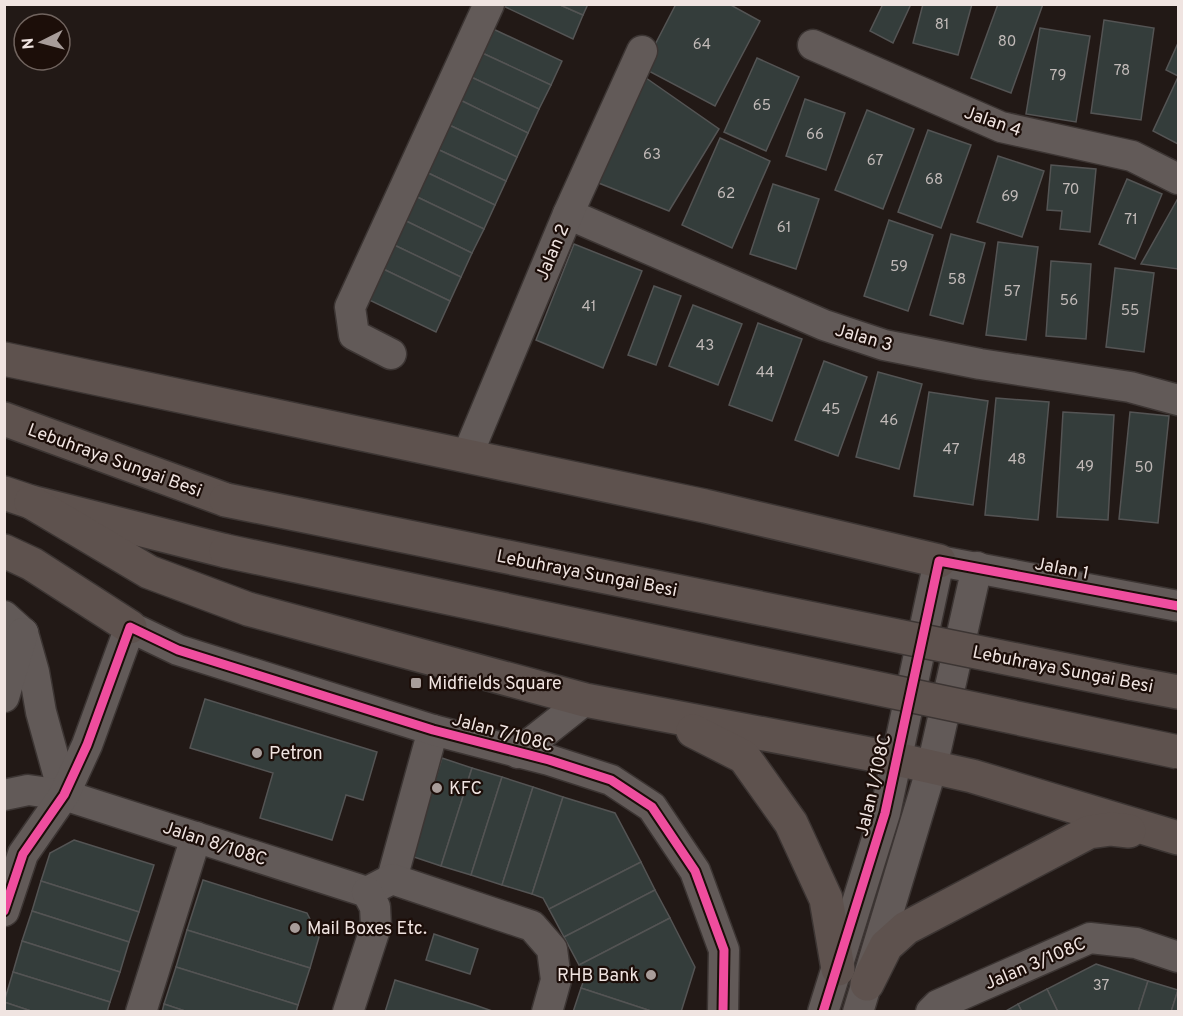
<svg xmlns="http://www.w3.org/2000/svg" width="1183" height="1016" font-family="Overpass,sans-serif">
  <rect width="100%" height="100%" fill="#221916"/>
  <g fill="#343d3b" stroke="#545454" stroke-width="1.5">
    <path d="M499,4H558L583,15L573,39Z"/>
    <path d="M558,4H588L583,15Z"/>
    <path d="M676,4H729L760,21L715,106L643,68Z"/>
    <path d="M883,4H911L893,43L870,31Z"/>
    <path d="M923,4H972L958,55L913,43Z"/>
    <path d="M998,4H1043L1011,93L971,78Z"/>
    <path d="M1104,20L1154,28L1141,120L1091,113Z"/>
    <path d="M491,28L562,61L551,85L480,52Z"/>
    <path d="M1040,28L1090,36L1076,122L1026,114Z"/>
    <path d="M1178,43V76L1166,70Z"/>
    <path d="M480,52L551,85L539,109L469,76Z"/>
    <path d="M757,58L799,77L766,151L724,132Z"/>
    <path d="M636,71L719,129L669,211L591,180Z"/>
    <path d="M469,76L539,109L528,133L458,99Z"/>
    <path d="M1178,77V144L1153,131Z"/>
    <path d="M458,99L528,133L517,157L447,124Z"/>
    <path d="M805,99L845,113L826,170L786,156Z"/>
    <path d="M867,110L914,129L883,209L835,190Z"/>
    <path d="M447,124L517,157L506,181L435,148Z"/>
    <path d="M928,130L971,145L941,228L898,212Z"/>
    <path d="M720,138L770,161L732,248L682,225Z"/>
    <path d="M435,148L506,181L495,205L424,171Z"/>
    <path d="M998,156L1044,171L1022,237L977,222Z"/>
    <path d="M1051,165L1096,169L1090,232L1060,229L1062,211L1047,210Z"/>
    <path d="M424,171L495,205L484,229L413,195Z"/>
    <path d="M1127,179L1162,194L1135,259L1099,244Z"/>
    <path d="M773,184L819,199L796,269L750,254Z"/>
    <path d="M413,195L484,229L472,253L402,219Z"/>
    <path d="M1177,200L1178,202V269L1141,264Z"/>
    <path d="M402,219L472,253L461,277L390,243Z"/>
    <path d="M889,220L933,235L908,311L864,296Z"/>
    <path d="M951,234L985,243L963,324L930,315Z"/>
    <path d="M998,242L1038,247L1026,340L986,335Z"/>
    <path d="M390,243L461,277L450,301L379,267Z"/>
    <path d="M574,244L642,271L603,368L536,340Z"/>
    <path d="M1051,261L1091,264L1086,339L1046,336Z"/>
    <path d="M379,267L450,301L436,332L365,298Z"/>
    <path d="M1115,268L1154,273L1144,352L1106,347Z"/>
    <path d="M654,286L681,296L656,365L628,355Z"/>
    <path d="M693,305L742,324L718,385L669,366Z"/>
    <path d="M758,323L802,339L772,421L729,405Z"/>
    <path d="M824,361L867,377L838,456L795,440Z"/>
    <path d="M878,372L922,384L899,469L856,457Z"/>
    <path d="M929,392L988,401L973,505L914,496Z"/>
    <path d="M996,398L1049,402L1038,520L985,515Z"/>
    <path d="M1063,412L1114,415L1108,520L1057,517Z"/>
    <path d="M1130,412L1169,416L1158,523L1119,519Z"/>
    <path d="M205,699L377,752L363,800L346,795L332,840L260,818L273,773L190,748Z"/>
    <path d="M442,758L472,768L441,866L411,856Z"/>
    <path d="M472,768L502,777L471,875L441,866Z"/>
    <path d="M502,777L533,787L502,885L471,875Z"/>
    <path d="M533,787L563,797L532,894L502,885Z"/>
    <path d="M563,797L615,813L641,862L549,909L543,898L532,894Z"/>
    <path d="M74,840L154,865L139,912L41,881L50,853Z"/>
    <path d="M641,862L655,890L564,937L549,909Z"/>
    <path d="M203,880L307,913L319,937L310,968L187,930Z"/>
    <path d="M41,881L139,912L129,942L32,911Z"/>
    <path d="M655,890L670,918L579,965L564,937Z"/>
    <path d="M32,911L129,942L120,972L22,941Z"/>
    <path d="M670,918L695,967L681,1012H654L581,988L585,977L579,965Z"/>
    <path d="M187,930L310,968L298,1005L176,967Z"/>
    <path d="M434,934L478,949L470,974L426,960Z"/>
    <path d="M22,941L120,972L110,1002L13,972Z"/>
    <path d="M1096,964L1148,981L1138,1012H1058L1047,989Z"/>
    <path d="M176,967L298,1005L296,1012H188L164,1004Z"/>
    <path d="M13,972L110,1002L107,1012H34L4,1002Z"/>
    <path d="M395,980L475,1005L495,1012H385Z"/>
    <path d="M1148,981L1178,990L1171,1012H1138Z"/>
    <path d="M581,988L654,1012H573Z"/>
    <path d="M1047,989L1058,1012H1022L1018,1004Z"/>
    <path d="M1178,990V1012H1171Z"/>
    <path d="M4,1002L34,1012H4Z"/>
    <path d="M164,1004L188,1012H162Z"/>
    <path d="M1018,1004L1022,1012H1004Z"/>
  </g>
  <g fill="none" stroke-linecap="round" stroke-linejoin="round">
    <defs>
      <g id="minor">
        <path d="M813,45L1001,127L1132,156L1178,179"/>
        <path d="M568,214L824,325L884,345L980,364L1130,387L1178,400"/>
        <path d="M391,354L354,335L350,307L489,4"/>
        <path d="M467,456L568,214L642,51"/>
        <path d="M4,616L23,633"/>
        <path d="M23,633L34,672L41,712L64,795"/>
        <path d="M4,697L23,633"/>
        <path d="M518,753L585,700"/>
        <path d="M4,795L28,790L64,795L367,892"/>
        <path d="M392,879L433,730"/>
        <path d="M367,892L392,879L532,926L552,949L556,980L547,1012"/>
        <path d="M4,911L23,854L64,795L87,745L130,627L178,650L433,730L549,760L611,780L652,807L695,871L724,950L723,1012"/>
        <path d="M141,1012L196,837"/>
        <path d="M348,1012L376,926L375,907L367,892"/>
        <path d="M823,1012L885,813L939,561L1178,606"/>
        <path d="M858,1012L932,767L977,567"/>
        <path d="M931,1012L938,1005L1090,938L1136,943L1178,957"/>
      </g>
      <g id="highway">
        <path d="M4,359L705,506L939,561"/>
        <path d="M4,419L226,500"/>
        <path d="M4,493L31,502L226,551"/>
        <path d="M31,502L149,572L248,609L585,700L896,759L972,776L1178,838"/>
        <path d="M4,551L32,564L130,627"/>
        <path d="M1130,683L1178,692"/>
        <path d="M693,731L744,757L791,823L826,899L838,969"/>
        <path d="M867,984L886,946L906,928L1089,832L1111,829L1129,831"/>
      </g>
    </defs>
    <use href="#minor" stroke="#3c3533" stroke-width="33"/>
    <use href="#highway" stroke="#3c3533" stroke-width="36"/>
    <use href="#minor" stroke="#625a58" stroke-width="30"/>
    <use href="#highway" stroke="#5e524e" stroke-width="33"/>
    <defs>
      <g id="highway-bridge">
        <path d="M226,500L1130,683"/>
        <path d="M226,551L1178,752"/>
      </g>
    </defs>
    <use href="#highway-bridge" stroke="#3c3533" stroke-width="36" stroke-linecap="butt"/>
    <use href="#highway-bridge" stroke="#5e524e" stroke-width="33"/>
    <defs>
      <g id="cycleway">
        <path d="M4,911L23,854L64,795L87,745L130,627L178,650L433,730L549,760L611,780L652,807L695,871L724,950L723,1012"/>
        <path d="M823,1012L885,813L939,561L1178,606"/>
      </g>
    </defs>
    <use href="#cycleway" stroke="#1c0e09" stroke-width="13"/>
    <use href="#cycleway" stroke="#ef4d9e" stroke-width="9"/>
  </g>
  <g fill="#a89d9a" stroke="#1c0e09" stroke-width="2">
    <rect x="410" y="677" width="12" height="12" rx="3"/>
    <circle cx="257" cy="753" r="6"/>
    <circle cx="437" cy="788" r="6"/>
    <circle cx="295" cy="928" r="6"/>
    <circle cx="651" cy="975" r="6"/>
  </g>
  <g text-anchor="middle" stroke-width="4.5" stroke-linejoin="round" paint-order="stroke">
    <g font-size="15" fill="#c1bab8">
      <text x="942" y="29">81</text>
      <text x="1007" y="46">80</text>
      <text x="702" y="49">64</text>
      <text x="1122" y="75">78</text>
      <text x="1058" y="80">79</text>
      <text x="762" y="110">65</text>
      <text x="815" y="139">66</text>
      <text x="652" y="159">63</text>
      <text x="875" y="165">67</text>
      <text x="934" y="184">68</text>
      <text x="1071" y="194">70</text>
      <text x="726" y="198">62</text>
      <text x="1010" y="201">69</text>
      <text x="1131" y="224">71</text>
      <text x="784" y="232">61</text>
      <text x="899" y="271">59</text>
      <text x="957" y="284">58</text>
      <text x="1012" y="296">57</text>
      <text x="1069" y="305">56</text>
      <text x="589" y="311">41</text>
      <text x="1130" y="315">55</text>
      <text x="705" y="350">43</text>
      <text x="765" y="377">44</text>
      <text x="831" y="414">45</text>
      <text x="889" y="425">46</text>
      <text x="951" y="454">47</text>
      <text x="1017" y="464">48</text>
      <text x="1085" y="471">49</text>
      <text x="1144" y="472">50</text>
      <text x="1101" y="990">37</text>
    </g>
    <g font-size="18" fill="#f0e4e1" stroke="#1c0e09">
      <text transform="translate(993 121) rotate(19)" y="6">Jalan 4</text>
      <text transform="translate(552 252) rotate(-67)" y="6">Jalan 2</text>
      <text transform="translate(864 337) rotate(16)" y="6">Jalan 3</text>
      <text transform="translate(115 460) rotate(20)" y="6">Lebuhraya Sungai Besi</text>
      <text transform="translate(1062 568) rotate(11)" y="6">Jalan 1</text>
      <text transform="translate(587 573) rotate(11)" y="6">Lebuhraya Sungai Besi</text>
      <text transform="translate(1063 669) rotate(11)" y="6">Lebuhraya Sungai Besi</text>
      <text transform="translate(503 732) rotate(15)" y="6">Jalan 7/108C</text>
      <text transform="translate(873 785) rotate(-77)" y="6">Jalan 1/108C</text>
      <text transform="translate(215 843) rotate(18)" y="6">Jalan 8/108C</text>
      <text transform="translate(1035 963) rotate(-23)" y="6">Jalan 3/108C</text>
    </g>
    <g font-size="18" fill="#f0e4e1" stroke="#1c0e09" text-anchor="start">
      <text x="428" y="689">Midfields Square</text>
      <text x="269" y="759">Petron</text>
      <text x="449" y="794">KFC</text>
      <text x="307" y="934">Mail Boxes Etc.</text>
      <text x="639" y="981" text-anchor="end">RHB Bank</text>
    </g>
  </g>
  <rect width="1183" height="1016" fill="none" stroke="#f0e4e1" stroke-width="12"/>
  <g transform="translate(42 42) rotate(264)"><circle r="28" fill="#1c0e09" stroke="#71645f" stroke-width="1.5"/>
  <path d="M0-4.5L10 22L0 15L-10 22Z" fill="#a89d9a"/>
  <text y="-9" font-size="16" font-weight="bold" text-anchor="middle" fill="#f0e4e1">N</text>
  </g>
</svg>
